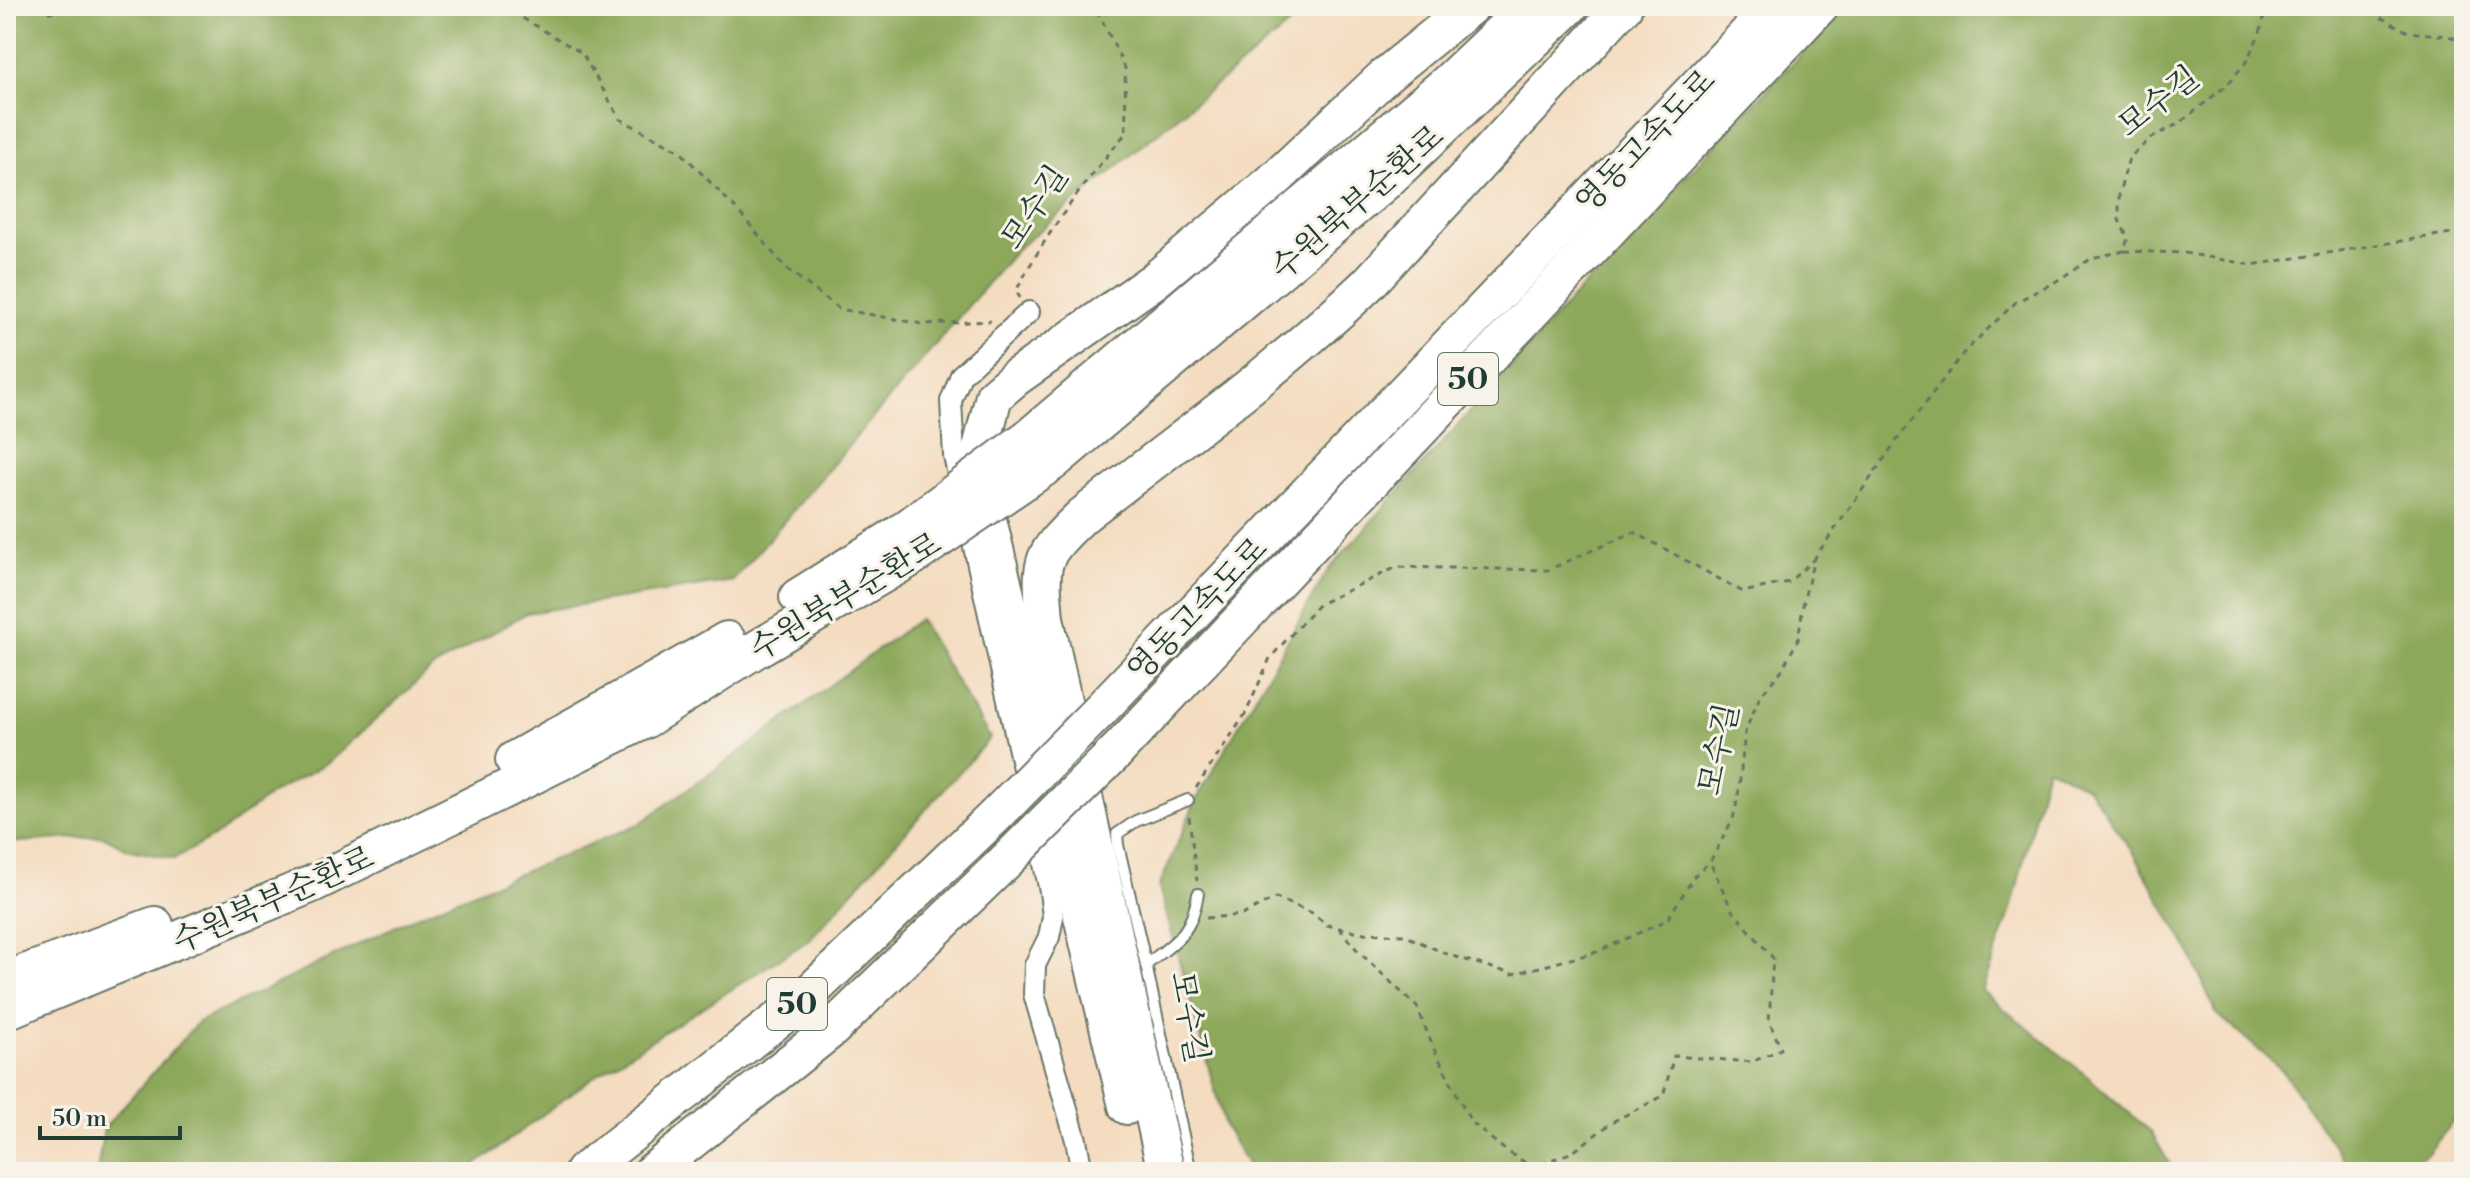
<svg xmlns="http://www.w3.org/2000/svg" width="2470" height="1178" font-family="'Libre Bodoni','Noto Serif KR',serif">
  <rect width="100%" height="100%" fill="#f7f3e8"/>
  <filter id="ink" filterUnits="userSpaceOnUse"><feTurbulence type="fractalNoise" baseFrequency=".0125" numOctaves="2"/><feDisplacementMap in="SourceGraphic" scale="16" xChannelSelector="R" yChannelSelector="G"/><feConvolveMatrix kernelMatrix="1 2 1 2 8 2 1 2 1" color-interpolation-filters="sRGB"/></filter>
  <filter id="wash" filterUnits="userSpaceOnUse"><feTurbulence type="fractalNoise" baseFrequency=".006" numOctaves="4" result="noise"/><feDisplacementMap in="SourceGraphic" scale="32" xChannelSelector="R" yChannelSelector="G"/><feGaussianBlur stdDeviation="1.8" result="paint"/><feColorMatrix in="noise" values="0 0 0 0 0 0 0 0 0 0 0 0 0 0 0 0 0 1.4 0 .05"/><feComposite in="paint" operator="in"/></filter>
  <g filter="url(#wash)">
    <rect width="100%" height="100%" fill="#f4dcc0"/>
    <g fill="#8ca85a" stroke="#567247" stroke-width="2">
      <path d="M6,6H1312L1017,249L733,581L527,613L431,669L329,762L273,793L220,833L174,859L127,849L103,836L6,843Z"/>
      <path d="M1856,6L2464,7V1108L2428,1153L2396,1172H2352L2282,1070L2216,1013L2190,953L2136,857L2087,787L2047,767L2011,910L1982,991L2088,1077L2151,1132L2174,1172H1252L1225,1127L1159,887L1195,802L1328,570L1602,265L1836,17Z"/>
      <path d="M919,619L990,738L809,940L592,1078L466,1172H97L104,1128L198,1022L419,915L639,824L754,742Z"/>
    </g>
  </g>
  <g filter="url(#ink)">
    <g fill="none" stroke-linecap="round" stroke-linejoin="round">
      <defs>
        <g id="lane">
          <path d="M1146,965L1118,845L1117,834L1136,821L1188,800"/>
          <path d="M1191,1172L1146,965C1177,940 1191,935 1198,894"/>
        </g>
        <path id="street" d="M1029,312L961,375L951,401L954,456L1050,891L1053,917L1049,937L1035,965L1034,994L1076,1140L1082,1172"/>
        <g id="highway">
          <path d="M1029,437L1447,83L1528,6"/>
          <path d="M1053,462L1384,183L1570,6"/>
          <path d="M798,597L899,534"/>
          <path d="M1100,710L1774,6"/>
          <path d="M1116,752L1820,6"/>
          <path d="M514,760L727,640"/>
          <path d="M6,980L155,925"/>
          <path d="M6,1011L312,884L538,773L645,720L755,650L911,558"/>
          <path d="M1127,1106L981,490L977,464L994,396L1015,378L1155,280L1272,182L1384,77L1471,6"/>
          <path d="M583,1172L799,1003L994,817"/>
          <path d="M652,1172L831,1030L1008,859"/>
          <path d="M1166,1172L1045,618C1040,560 1039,557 1082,516C1179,441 1279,369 1368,284L1624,6"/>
        </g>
      </defs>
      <use href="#lane" stroke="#6a7565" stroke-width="14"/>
      <use href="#street" stroke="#6a7565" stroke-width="24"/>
      <use href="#highway" stroke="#6a7565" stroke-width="40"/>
      <g stroke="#6a7565" stroke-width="3" stroke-dasharray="6 6" stroke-linecap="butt">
        <path d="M38,6L44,12L106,10L116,6"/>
        <path d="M502,6L582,53L620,119L679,150L738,211L786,268L839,309L923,324L991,321"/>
        <path d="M2360,6L2408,32L2448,36L2464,41"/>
        <path d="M2124,251L2185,253L2252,265L2464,231"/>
        <path d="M1020,298L1016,291C1045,235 1085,181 1126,133L1125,68L1102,20L1092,6"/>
        <path d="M1196,788L1246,713L1270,658L1319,604L1397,567L1548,570L1634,532L1743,592L1789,582L1814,559"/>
        <path d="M1189,817L1197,881"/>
        <path d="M1206,918L1242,915L1276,898L1312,913L1327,925L1364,933L1404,935L1449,955L1513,974L1597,952L1667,920L1695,875L1710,862L1733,819L1738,798L1745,732L1760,696L1781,671L1798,640L1804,599L1814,559L1897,440L1965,351L2016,302L2055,282L2092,258L2124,251L2128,238L2119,220V194L2129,158L2150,139L2181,122L2227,85L2246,62L2260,33L2267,6"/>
        <path d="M1339,928L1358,951L1417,1007L1433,1047L1471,1122L1505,1150L1532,1167L1573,1152L1612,1122L1663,1096L1674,1056L1752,1062L1781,1049L1769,1021L1773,958L1732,910L1710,862"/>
      </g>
      <use href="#lane" stroke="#fff" stroke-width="10"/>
      <use href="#street" stroke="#fff" stroke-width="20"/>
      <use href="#highway" stroke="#fff" stroke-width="36"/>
      <defs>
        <g id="highway-bridge">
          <path d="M899,534L1029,437"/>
          <path d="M911,558L1053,462"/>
          <path d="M994,817L1100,710"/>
          <path d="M1008,859L1116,752"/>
        </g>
      </defs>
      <use href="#highway-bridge" stroke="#6a7565" stroke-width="40" stroke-linecap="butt"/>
      <use href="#highway-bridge" stroke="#fff" stroke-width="36"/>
    </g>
  </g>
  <g text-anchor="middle" stroke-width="6" stroke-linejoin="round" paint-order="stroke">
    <g fill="#f7f3e8" stroke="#60746a" stroke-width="2">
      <rect x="1438" y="353" width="60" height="52" rx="6"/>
      <rect x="767" y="978" width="60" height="52" rx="6"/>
    </g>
    <g font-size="30" font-weight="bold" fill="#1f3d34">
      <text x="1468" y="389">50</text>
      <text x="797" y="1014">50</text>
    </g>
    <g font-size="32" fill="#1f3d34" stroke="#f7f3e8">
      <text transform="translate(2158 101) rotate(-38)" y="11">모수길</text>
      <text transform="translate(1645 141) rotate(-46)" y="11">영동고속도로</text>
      <text transform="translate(1357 202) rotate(-41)" y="11">수원북부순환로</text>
      <text transform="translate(1034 207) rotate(-56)" y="11">모수길</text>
      <text transform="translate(845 596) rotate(-31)" y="11">수원북부순환로</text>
      <text transform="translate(1197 609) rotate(-46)" y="11">영동고속도로</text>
      <text transform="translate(1718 749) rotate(-78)" y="11">모수길</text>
      <text transform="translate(273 899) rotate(-24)" y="11">수원북부순환로</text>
      <text transform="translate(1190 1017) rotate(80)" y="11">모수길</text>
    </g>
  </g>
  <rect width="2470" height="1178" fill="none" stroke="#f7f3e8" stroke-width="32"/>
  <path d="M40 1126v12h140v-12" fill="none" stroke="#1f3d34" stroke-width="4"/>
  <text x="52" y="1126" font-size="24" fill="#1f3d34" stroke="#f7f3e8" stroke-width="6" paint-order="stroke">50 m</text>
</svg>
